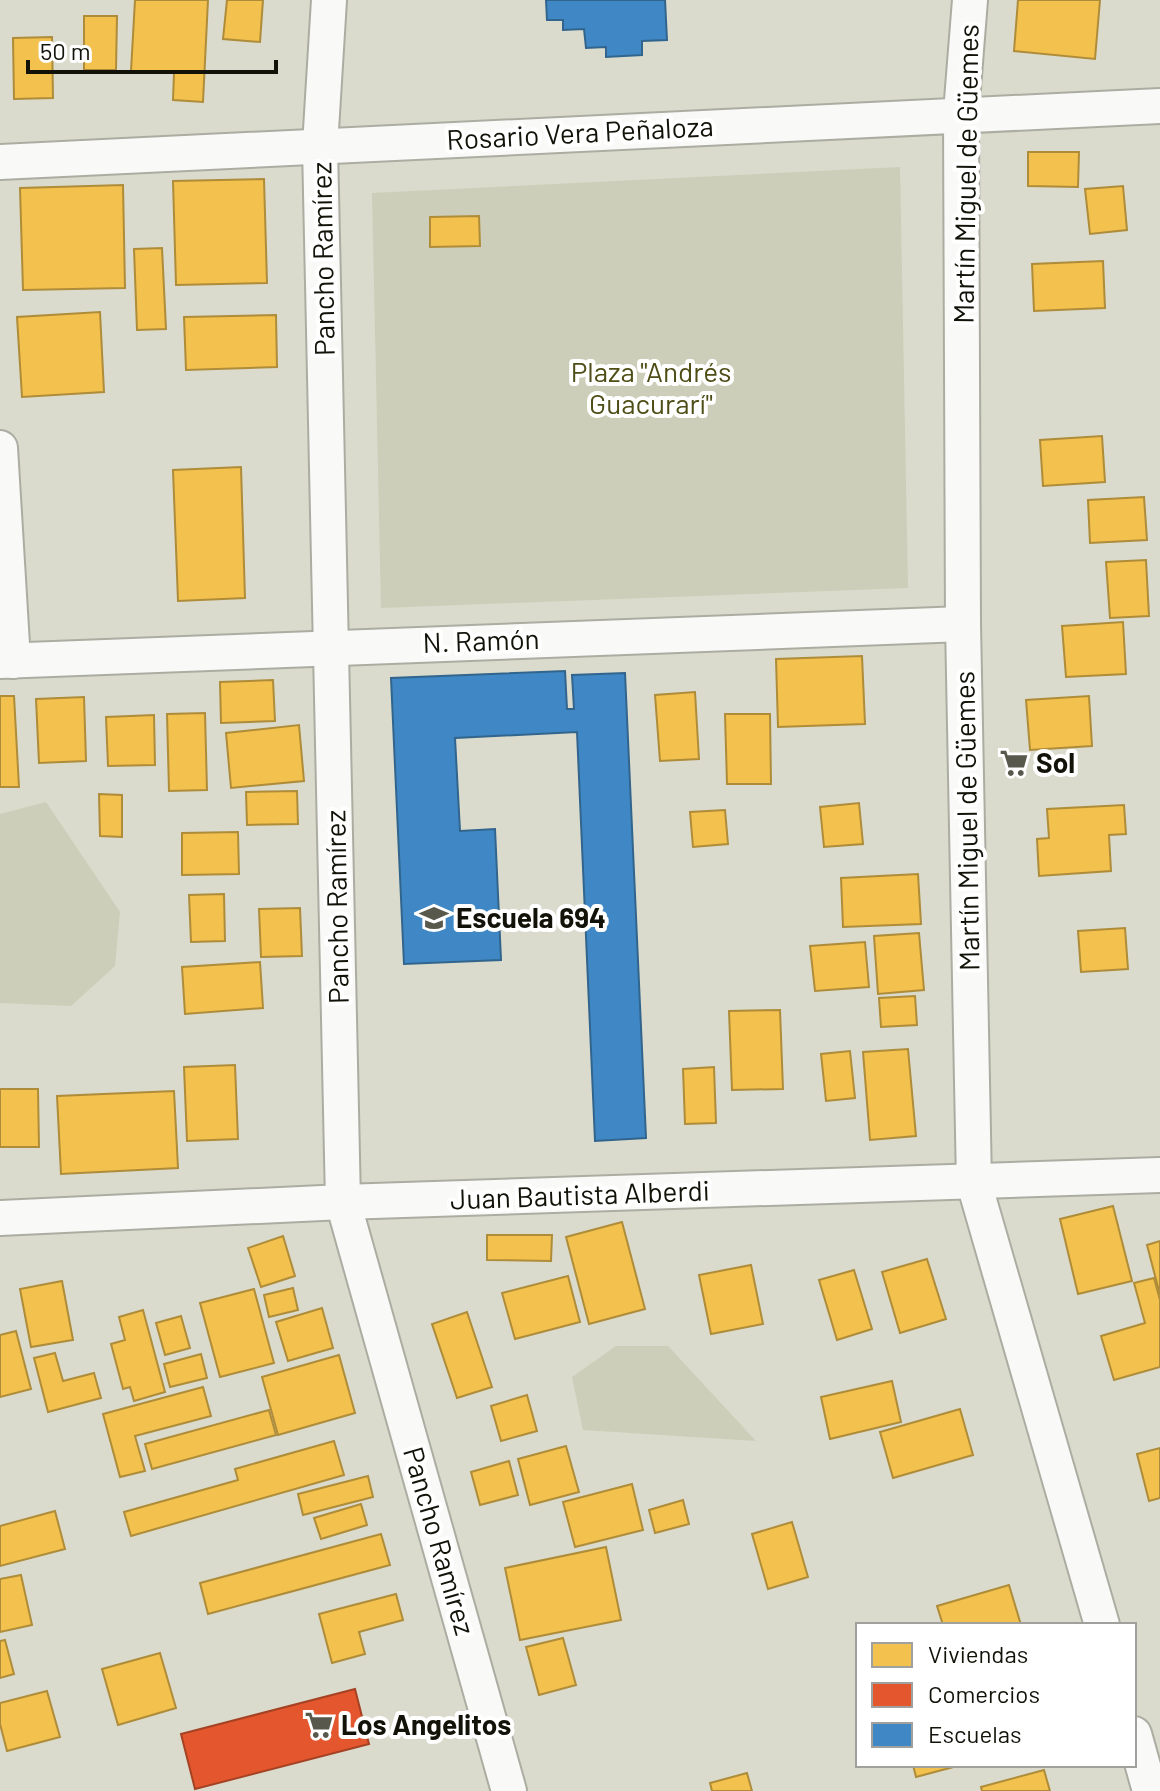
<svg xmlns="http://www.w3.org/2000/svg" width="1160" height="1791" font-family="Barlow,sans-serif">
  <rect width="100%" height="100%" fill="#dadbcc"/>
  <g fill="#cdceb9">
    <path d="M900,167L908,588L381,608L372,193Z"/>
    <path d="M46,802L120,912L115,966L71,1006L0,1003V814Z"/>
    <path d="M616,1346H668L756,1441L583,1430L572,1377Z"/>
  </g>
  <g fill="#f2c14e" stroke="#af8c39" stroke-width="2">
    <path d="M135,0H208L203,102L173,100L174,73L131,71Z"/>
    <path d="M227,0H263L260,42L223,39Z"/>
    <path d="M1018,0H1100L1095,59L1014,51Z"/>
    <path d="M84,16H117L116,70H84Z"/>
    <path d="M52,37L53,98L14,99L13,38Z"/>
    <path d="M1028,152H1079L1078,187L1028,186Z"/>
    <path d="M264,179L267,283L176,285L173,181Z"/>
    <path d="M123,185L125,288L23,290L20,188Z"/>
    <path d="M1123,186L1127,230L1090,234L1085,189Z"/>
    <path d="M479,216L480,246L430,247V217Z"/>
    <path d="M162,248L166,329L137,330L134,249Z"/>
    <path d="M1103,261L1105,308L1034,311L1032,264Z"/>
    <path d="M100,312L104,392L22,397L17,317Z"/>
    <path d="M276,315L277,367L186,370L184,317Z"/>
    <path d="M1102,436L1105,482L1043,486L1040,440Z"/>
    <path d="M241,467L245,598L178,601L173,470Z"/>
    <path d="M1144,497L1147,540L1090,543L1088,500Z"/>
    <path d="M1146,560L1149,616L1110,618L1106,562Z"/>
    <path d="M1123,622L1126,674L1066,677L1062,626Z"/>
    <path d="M862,656L865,724L778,727L776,659Z"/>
    <path d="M273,680L275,721L221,723L220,682Z"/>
    <path d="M695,692L699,759L660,761L655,695Z"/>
    <path d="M0,696H14L19,787H0Z"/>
    <path d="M1089,696L1092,746L1030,750L1026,700Z"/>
    <path d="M84,697L86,761L39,763L36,699Z"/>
    <path d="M205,713L207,790L169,791L167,714Z"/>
    <path d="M725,714H770L771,784H727Z"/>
    <path d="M154,715L155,765L108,766L106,717Z"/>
    <path d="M299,725L304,781L231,788L226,733Z"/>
    <path d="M297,791L298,824L247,825L246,792Z"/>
    <path d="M99,794L122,795V837L100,836Z"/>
    <path d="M859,803L863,844L824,847L820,807Z"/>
    <path d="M1124,805L1126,834L1109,835L1111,871L1039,876L1037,839L1049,838L1047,809Z"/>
    <path d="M725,810L728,844L693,847L690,812Z"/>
    <path d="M238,832L239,874L182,875V833Z"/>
    <path d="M918,874L921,924L843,927L841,878Z"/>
    <path d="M224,894L225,941L191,942L189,895Z"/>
    <path d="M300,908L302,956L261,957L259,909Z"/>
    <path d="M1125,928L1128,969L1081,972L1078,931Z"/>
    <path d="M919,933L924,990L878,994L874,936Z"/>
    <path d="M865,942L869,987L815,991L810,946Z"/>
    <path d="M260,962L263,1008L185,1014L182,967Z"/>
    <path d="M915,996L917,1025L881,1027L879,998Z"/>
    <path d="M780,1010L783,1089L732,1090L729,1011Z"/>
    <path d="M908,1049L916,1136L870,1140L863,1052Z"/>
    <path d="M850,1051L855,1098L826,1101L821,1054Z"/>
    <path d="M235,1065L238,1139L187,1141L184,1067Z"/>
    <path d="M714,1067L716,1123L685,1124L683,1069Z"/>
    <path d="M0,1089H38L39,1147H0Z"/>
    <path d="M174,1091L178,1168L61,1174L57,1096Z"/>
    <path d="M1113,1206L1132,1281L1078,1294L1060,1219Z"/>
    <path d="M622,1222L645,1309L589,1324L566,1237Z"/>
    <path d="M487,1235H552L551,1261L487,1260Z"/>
    <path d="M283,1236L295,1276L261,1287L248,1248Z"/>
    <path d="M1160,1241V1295L1147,1245Z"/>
    <path d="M927,1259L946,1319L900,1333L882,1272Z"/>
    <path d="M751,1265L763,1324L711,1334L699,1275Z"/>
    <path d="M854,1270L872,1329L837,1340L819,1280Z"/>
    <path d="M568,1276L580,1322L515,1339L502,1293Z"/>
    <path d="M1154,1278L1160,1300V1367L1114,1380L1101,1336L1145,1323L1134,1283Z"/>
    <path d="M62,1281L73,1340L31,1347L20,1289Z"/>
    <path d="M293,1288L298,1310L269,1317L264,1295Z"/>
    <path d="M254,1289L274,1363L220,1377L200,1303Z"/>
    <path d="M322,1308L333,1348L288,1361L276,1322Z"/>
    <path d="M143,1310L165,1392L134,1401L130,1387L123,1389L111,1344L125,1340L119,1317Z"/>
    <path d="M467,1312L492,1387L457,1398L432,1324Z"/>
    <path d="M181,1316L190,1348L165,1355L156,1323Z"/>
    <path d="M16,1331L31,1389L0,1397V1335Z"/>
    <path d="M55,1353L63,1381L94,1373L101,1398L48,1412L34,1358Z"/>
    <path d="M201,1354L207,1378L170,1387L164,1364Z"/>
    <path d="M339,1355L355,1413L278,1435L262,1377Z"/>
    <path d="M892,1381L901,1422L830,1439L821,1397Z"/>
    <path d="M203,1387L211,1416L135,1436L145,1471L120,1477L103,1414Z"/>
    <path d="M527,1395L537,1431L501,1441L491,1406Z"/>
    <path d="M960,1409L973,1455L893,1478L880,1432Z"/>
    <path d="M269,1410L276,1435L152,1469L145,1444Z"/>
    <path d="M334,1441L344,1475L131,1536L124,1512L238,1480L235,1469Z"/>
    <path d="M566,1446L579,1492L530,1505L518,1459Z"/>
    <path d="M1160,1448V1498L1149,1501L1137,1454Z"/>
    <path d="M509,1461L518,1495L480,1505L471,1472Z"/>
    <path d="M368,1476L373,1497L303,1515L298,1494Z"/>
    <path d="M632,1484L643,1530L575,1547L563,1502Z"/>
    <path d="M683,1500L689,1524L655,1533L649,1510Z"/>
    <path d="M361,1504L367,1525L321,1539L314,1518Z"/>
    <path d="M55,1511L65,1549L0,1566V1526Z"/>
    <path d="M792,1522L808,1577L768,1589L752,1534Z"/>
    <path d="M381,1534L390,1565L208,1614L200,1583Z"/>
    <path d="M606,1547L621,1620L520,1640L505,1568Z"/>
    <path d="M21,1575L32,1625L0,1632V1579Z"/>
    <path d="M1009,1585L1021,1625H943L937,1606Z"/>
    <path d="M396,1594L403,1620L359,1632L365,1654L332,1663L319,1614Z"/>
    <path d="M563,1638L576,1685L539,1695L526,1647Z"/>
    <path d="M5,1640L14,1674L0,1678V1641Z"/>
    <path d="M160,1653L176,1708L118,1725L102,1669Z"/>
    <path d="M47,1691L60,1737L7,1751L0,1724V1703Z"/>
    <path d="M913,1765H961L916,1777Z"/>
    <path d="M1044,1770L1050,1791H982L981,1787Z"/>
    <path d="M747,1773L752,1791H712L710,1783Z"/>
  </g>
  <path fill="#e4572e" stroke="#a54223" stroke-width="2" d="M355,1689L369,1744L195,1789L181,1734Z"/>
  <g fill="#3f88c5" stroke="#32658d" stroke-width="2">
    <path d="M546,0H665L667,40L642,41V55L606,57V47L586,48L584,29L563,30V20H547Z"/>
    <path d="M565,671L567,709H574L572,675L625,673L646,1138L595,1141L577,732L455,738L460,831L495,829L501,960L404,964L391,678Z"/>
  </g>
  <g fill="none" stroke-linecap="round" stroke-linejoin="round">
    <defs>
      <g id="minor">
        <path d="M329,0L320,146L343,1202L509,1791"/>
        <path d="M970,0L961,113L963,624L974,1183L1102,1625"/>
        <path d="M0,162L1160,106"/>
        <path d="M0,448L13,661"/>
        <path d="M0,661L963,624"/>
        <path d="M0,1218L343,1202L1160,1175"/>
        <path d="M1134,1734L1150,1791"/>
      </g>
    </defs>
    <use href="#minor" stroke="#acada2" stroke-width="38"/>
    <use href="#minor" stroke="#f9faf7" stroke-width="34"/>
  </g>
  <defs>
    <symbol id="supermarket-bare" viewBox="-9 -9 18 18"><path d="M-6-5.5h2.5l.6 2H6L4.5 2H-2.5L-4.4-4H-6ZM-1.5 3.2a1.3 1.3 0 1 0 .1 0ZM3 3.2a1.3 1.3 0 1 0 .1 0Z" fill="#58584d" stroke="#fff" stroke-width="2.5" paint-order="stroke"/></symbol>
    <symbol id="school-bare" viewBox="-9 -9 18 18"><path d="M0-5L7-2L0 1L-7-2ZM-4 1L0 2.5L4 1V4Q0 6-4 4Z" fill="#58584d" stroke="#fff" stroke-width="2.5" paint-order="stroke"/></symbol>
  </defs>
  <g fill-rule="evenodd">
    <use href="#supermarket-bare" x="994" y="743" width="40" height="40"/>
    <use href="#school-bare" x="414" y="898" width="40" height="40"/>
    <use href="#supermarket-bare" x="299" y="1705" width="40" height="40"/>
  </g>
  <g text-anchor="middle" stroke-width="8" stroke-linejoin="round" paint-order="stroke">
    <g font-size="28" fill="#121209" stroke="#fff">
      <text transform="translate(580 133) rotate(-3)" y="10">Rosario Vera Peñaloza</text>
      <text transform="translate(966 174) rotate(-89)" y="10">Martín Miguel de Güemes</text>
      <text transform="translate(323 259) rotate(-91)" y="10">Pancho Ramírez</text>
      <text transform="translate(481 641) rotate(-2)" y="10">N. Ramón</text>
      <text transform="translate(967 821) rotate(-91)" y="10">Martín Miguel de Güemes</text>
      <text transform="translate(337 907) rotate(-91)" y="10">Pancho Ramírez</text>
      <text transform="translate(580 1195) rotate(-2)" y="10">Juan Bautista Alberdi</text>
      <text transform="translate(439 1541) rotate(74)" y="10">Pancho Ramírez</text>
    </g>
    <g font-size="28" fill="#4e4d15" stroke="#fff">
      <text x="651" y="382">Plaza "Andrés<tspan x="651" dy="32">Guacurarí"</tspan></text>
    </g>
    <g font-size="28" font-weight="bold" fill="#121209" stroke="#fff" text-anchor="start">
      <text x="1036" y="773">Sol</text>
      <text x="456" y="928">Escuela 694</text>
      <text x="341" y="1735">Los Angelitos</text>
    </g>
  </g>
  <rect x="856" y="1623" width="280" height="144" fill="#ffffff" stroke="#a0a09d" stroke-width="2"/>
  <rect x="872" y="1643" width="40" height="24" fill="#f2c14e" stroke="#a0a09d" stroke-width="2"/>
  <text x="928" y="1663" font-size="24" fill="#121209">Viviendas</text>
  <rect x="872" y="1683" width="40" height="24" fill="#e4572e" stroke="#a0a09d" stroke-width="2"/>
  <text x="928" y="1703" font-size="24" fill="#121209">Comercios</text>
  <rect x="872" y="1723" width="40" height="24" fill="#3f88c5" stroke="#a0a09d" stroke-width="2"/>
  <text x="928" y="1743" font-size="24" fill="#121209">Escuelas</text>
  <path d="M28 60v12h248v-12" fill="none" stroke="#121209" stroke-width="4"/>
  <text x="40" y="60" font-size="24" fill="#121209" stroke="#ffffff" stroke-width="6" paint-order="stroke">50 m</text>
</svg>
